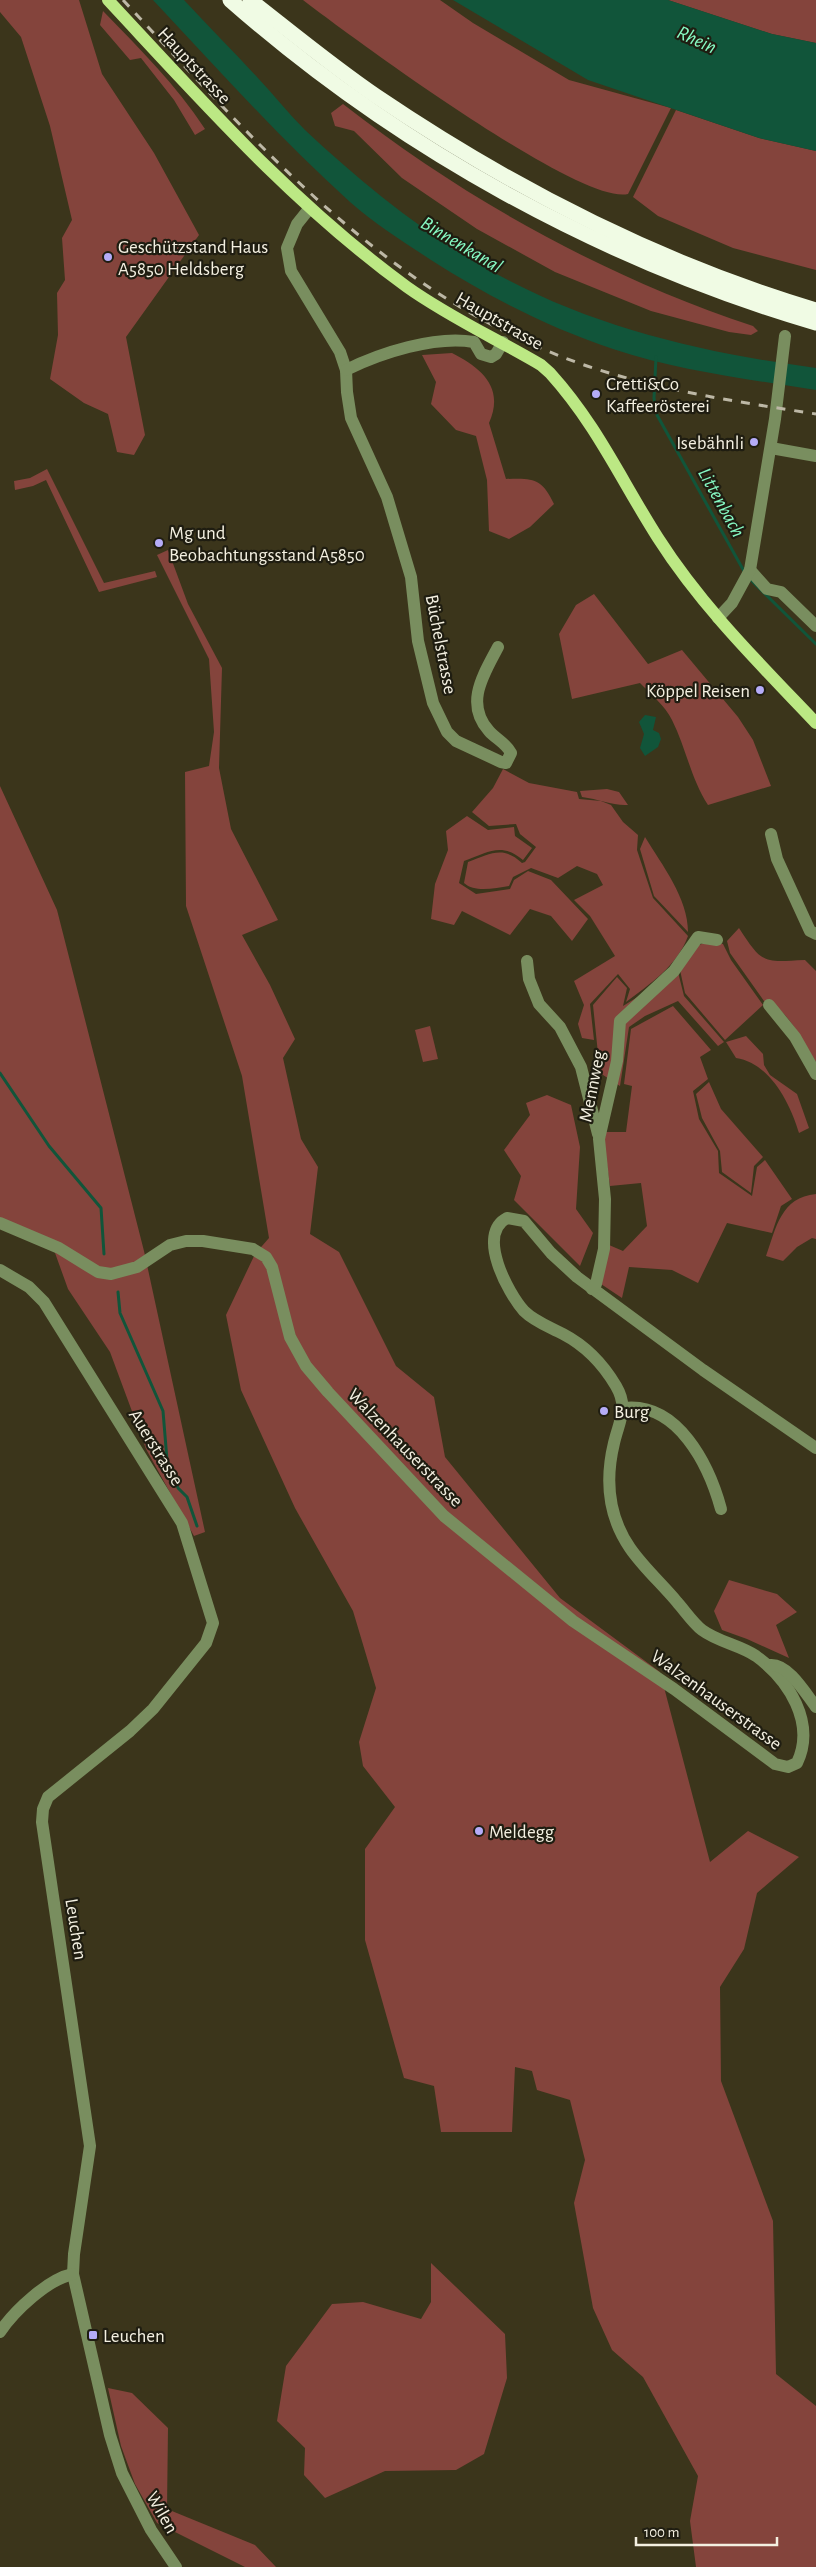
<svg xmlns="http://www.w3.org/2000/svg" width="816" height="2567" font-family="'Alegreya Sans',sans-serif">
  <rect width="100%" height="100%" fill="#3b351b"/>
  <g fill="#84443c">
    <path d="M0,0H79L102,74L154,153L199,235L126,337L145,435L134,455L117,452L108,414L84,403L50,379L58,335L57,293L65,280L62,238L72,220L50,126L21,37L0,12Z"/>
    <path d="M303,0H440L473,23L569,80L671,108L628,194C580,206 350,36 303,0Z"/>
    <path d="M668,0H816V43L772,34Z"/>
    <path d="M103,11C140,49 176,85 205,129L195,135L174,100L141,58L130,60L100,25Z"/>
    <path d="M343,104C466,200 605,277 753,326L758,331L751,335L729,332L651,311L555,272L477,229L402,178L354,131L335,126L331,113Z"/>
    <path d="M676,110L759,138L816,151V270L733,248L658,216L633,197Z"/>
    <path d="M452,353C481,368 505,387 489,423L506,479C533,478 542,478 554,504L530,527L509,539L489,531L487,480L476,436L456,430L431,404L436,382L422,355Z"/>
    <path d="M47,469L104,583L155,571L157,577L99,592L46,480L33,486L15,490L14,481L30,478Z"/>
    <path d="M168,550L188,604L222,668L219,768L231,829L278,920L242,935L270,985L295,1039L283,1058L301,1139L318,1167L310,1234L339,1252L396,1366L434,1397L445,1457L560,1598L660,1672L710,1862L748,1831L799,1857L757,1893L744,1949L720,1987L721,2081L773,2221L776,2374L816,2406V2567H696L690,2521L698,2476L643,2377L612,2350L593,2308L574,2203L585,2160L570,2100L537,2090L532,2071L515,2067L512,2132H441L434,2086L404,2078L365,1940V1849L395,1807L363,1766L359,1742L376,1688L353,1611L295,1508L241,1390L226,1315L255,1254L269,1238L242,1076L186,906L185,772L209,766L214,732L209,659L157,555Z"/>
    <path d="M594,594L648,664L682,650L738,717L753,740L771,786L708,805C691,779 686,748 672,720C665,706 651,694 640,683L572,699L559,634L576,605Z"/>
    <path d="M503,769L529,783L577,792L579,799L601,801L611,805L623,822L638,835L637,850L653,898L688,936C677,966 651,983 626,1002L630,989L618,974L590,1004L594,1040L582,1038L578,1024L584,1005L574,981L615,956L590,916L574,900L603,885L597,874L577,866L558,878L531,868L513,877L509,886C495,888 475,893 464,883L468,862C490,854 503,845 522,863L525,862L536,847L520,834L516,824L489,826L472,812L493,788Z"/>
    <path d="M0,786L57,910L144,1251L205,1532L194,1536L146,1449L110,1352L68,1289L50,1239L0,1219Z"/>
    <path d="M607,789L619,792L628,805C613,806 599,799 582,797L580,791Z"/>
    <path d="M467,816L488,830L514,827L515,836L532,848L523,860C501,842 489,852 464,861L459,883L476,894L510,889L514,880L528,871L551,880L588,919L572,941L551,916L530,909L510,935L462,911L454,925L431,919L435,884L448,850L446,831Z"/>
    <path d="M645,837C662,865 688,898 688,932L654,896L640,849Z"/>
    <path d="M739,928C763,965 763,962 805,960L816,971V1062C805,1045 785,1004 764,1001L730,953L727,941Z"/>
    <path d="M710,941L723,944L731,960L763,1005L725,1040L685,993L680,970L699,945Z"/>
    <path d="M678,972L684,996L724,1042L718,1046L678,1001L645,1016L629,1027L620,1086L600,1073L593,1005L617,977L627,988L623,1006Z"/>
    <path d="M673,1006L711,1050L700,1057L708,1079L693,1091L699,1119L718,1151L719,1173L752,1196L757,1167L765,1160L792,1199L781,1206L772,1233L727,1223L698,1283L672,1270L629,1267L622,1298L601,1284L609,1245L623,1251L647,1226L641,1183L610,1186L604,1143L606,1132H626L632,1086L624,1084L631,1029Z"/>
    <path d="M430,1026L438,1059L423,1062L415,1030Z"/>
    <path d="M746,1036L763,1054L764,1065L770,1075L797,1094L809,1128L799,1133C790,1103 770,1063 736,1058L726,1042Z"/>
    <path d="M709,1082L721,1109L763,1157L754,1166L751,1193L722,1172L720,1151L702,1118L696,1094Z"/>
    <path d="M547,1095L571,1105L580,1147L576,1209L593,1233L580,1266L514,1200L521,1176L504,1150L530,1115L526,1103Z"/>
    <path d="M816,1194V1239L812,1238L797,1247L783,1261L766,1256C776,1228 781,1197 816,1194Z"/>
    <path d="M729,1580L777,1594L797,1612L776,1625L789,1658L747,1639L722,1630L714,1611Z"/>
    <path d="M431,2263L505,2334L507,2378L484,2454L456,2470L385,2471L325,2498L304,2475L305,2448L277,2421L286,2366L332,2304L363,2302L421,2319L431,2302Z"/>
    <path d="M108,2388L132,2393L168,2428L167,2509L255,2545L276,2567H245L157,2523L135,2484L121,2446Z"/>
  </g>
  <g fill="#11553a">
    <path d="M153,0H184C208,26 233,51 257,77C273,94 288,113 305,130C366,187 434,242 508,280C603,330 711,354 816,368V390C748,379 679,371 613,349C548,327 489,297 431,260C404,242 375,224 350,202C280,139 217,68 153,0Z"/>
    <path d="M453,0H668L772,34L816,43V151L759,138L588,80Z"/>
    <path d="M645,715L656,717L653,730L659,733L661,739L658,747L645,756L640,748L644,734L639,722Z"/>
  </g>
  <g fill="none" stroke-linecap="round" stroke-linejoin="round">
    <g stroke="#11553a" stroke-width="3">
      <path d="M656,357L654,398L657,415L745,573"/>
      <path d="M749,578L816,644"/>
      <path d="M0,1073L49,1146L101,1208L104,1254"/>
      <path d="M118,1292L120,1313L163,1411L167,1460L178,1488L187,1497L197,1526"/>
    </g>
    <g stroke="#798e5f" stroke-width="12">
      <path d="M309,209L297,224L287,248L291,271L340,352L346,370L347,392L351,418L387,497L411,577L418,641L433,703L447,732L456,741L501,762L506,763L511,753C506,743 496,739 489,731C464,703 484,674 498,647"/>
      <path d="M346,370C380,353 436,335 474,342L481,354L491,357L496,354L503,342"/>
      <path d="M771,448L816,456"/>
      <path d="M750,570L767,589L781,592L816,626"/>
      <path d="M718,618L732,603L750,570L775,419L785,336"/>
      <path d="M771,834L777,859L810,931L816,934"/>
      <path d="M527,961L529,979L539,1004L560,1027L581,1067L598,1134"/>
      <path d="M769,1005L795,1037L816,1074"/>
      <path d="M0,1223L59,1248L98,1272L111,1274L137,1267L170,1245L186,1241H203L253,1249L266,1257L272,1267L290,1337L306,1366L328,1392L444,1516L573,1621L674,1689L775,1764L788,1767L797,1763C816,1723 789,1680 756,1656C740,1645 718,1642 702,1630C693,1623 685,1611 677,1602C662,1584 643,1567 630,1548C608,1516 605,1480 614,1443C619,1421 629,1408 616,1386C603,1364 586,1346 563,1334C550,1327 535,1322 524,1311C508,1293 476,1234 507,1218L524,1221L551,1253L577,1277L703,1370L816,1448"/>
      <path d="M0,1270L29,1287L44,1302L182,1523L213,1623L206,1643L153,1709L130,1731L48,1797L43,1809L42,1822L90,2146L74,2254L73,2274L110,2435L122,2473L151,2530L176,2567"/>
      <path d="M592,1289L596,1284L604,1249L605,1199L599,1139L617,1061L620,1021L674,971L698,937L717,940"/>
      <path d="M624,1408C678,1402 709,1465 721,1509"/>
      <path d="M770,1665C788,1663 806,1694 816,1707"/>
      <path d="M0,2332C14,2311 48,2279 73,2274"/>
    </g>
    <path stroke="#bce884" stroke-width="12" d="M108,0C204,103 293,204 407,287C449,317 497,339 541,365L550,373C597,425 621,480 658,538C702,607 760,664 816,723"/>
    <g stroke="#f0fbe4" stroke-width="15">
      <path d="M230,0C398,148 601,260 816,323"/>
      <path d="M250,0C291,32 332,66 376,96C512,188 658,263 816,310"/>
    </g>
    <path stroke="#bdb8a6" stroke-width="3" stroke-dasharray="9 9" stroke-linecap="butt" d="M123,0C261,148 389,298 587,366C662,391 739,402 816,414"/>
  </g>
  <g fill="#b5acf8" stroke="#1f1d11" stroke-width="2">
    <circle cx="108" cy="257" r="5"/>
    <circle cx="596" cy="394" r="5"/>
    <circle cx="754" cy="442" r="5"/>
    <circle cx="159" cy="543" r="5"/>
    <circle cx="760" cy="690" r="5"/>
    <circle cx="604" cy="1411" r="5"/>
    <circle cx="479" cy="1831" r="5"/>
    <rect x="88" y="2330" width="10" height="10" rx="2.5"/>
  </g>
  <g text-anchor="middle" stroke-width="4.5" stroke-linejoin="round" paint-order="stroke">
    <g font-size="19" fill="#f4f0e1" stroke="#1f1d11">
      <text transform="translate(195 65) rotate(47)" y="7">Hauptstrasse</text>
      <text transform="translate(500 320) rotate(30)" y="7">Hauptstrasse</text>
      <text transform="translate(442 644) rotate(79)" y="7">Büchelstrasse</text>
      <text transform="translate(591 1086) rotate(-79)" y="7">Mennweg</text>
      <text transform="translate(157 1447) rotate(58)" y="7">Auerstrasse</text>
      <text transform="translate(406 1447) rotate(46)" y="7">Walzenhauserstrasse</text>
      <text transform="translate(717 1699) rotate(36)" y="7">Walzenhauserstrasse</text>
      <text transform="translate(77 1929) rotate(81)" y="7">Leuchen</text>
      <text transform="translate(163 2512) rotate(60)" y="7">Wilen</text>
    </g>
    <g font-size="19" fill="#f4f0e1" stroke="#1f1d11" text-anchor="start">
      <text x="118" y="253">Geschützstand Haus<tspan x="118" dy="22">A5850 Heldsberg</tspan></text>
      <text x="606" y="390">Cretti&amp;Co<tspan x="606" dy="22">Kaffeerösterei</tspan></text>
      <text x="744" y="449" text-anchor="end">Isebähnli</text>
      <text x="169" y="539">Mg und<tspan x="169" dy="22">Beobachtungsstand A5850</tspan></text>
      <text x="750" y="697" text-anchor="end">Köppel Reisen</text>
      <text x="614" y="1418">Burg</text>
      <text x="489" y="1838">Meldegg</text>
      <text x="103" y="2342">Leuchen</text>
    </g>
    <g font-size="20" font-style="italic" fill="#87fac4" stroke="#1f1d11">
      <text transform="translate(697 39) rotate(25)" y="7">Rhein</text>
      <text transform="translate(462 244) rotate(31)" y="7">Binnenkanal</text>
      <text transform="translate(722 502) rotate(61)" y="7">Littenbach</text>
    </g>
  </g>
  <path d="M636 2537v8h141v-8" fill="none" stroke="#f4f0e1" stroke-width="2.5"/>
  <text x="644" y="2537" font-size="15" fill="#f4f0e1" stroke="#1f1d11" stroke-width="4" paint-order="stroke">100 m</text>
</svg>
